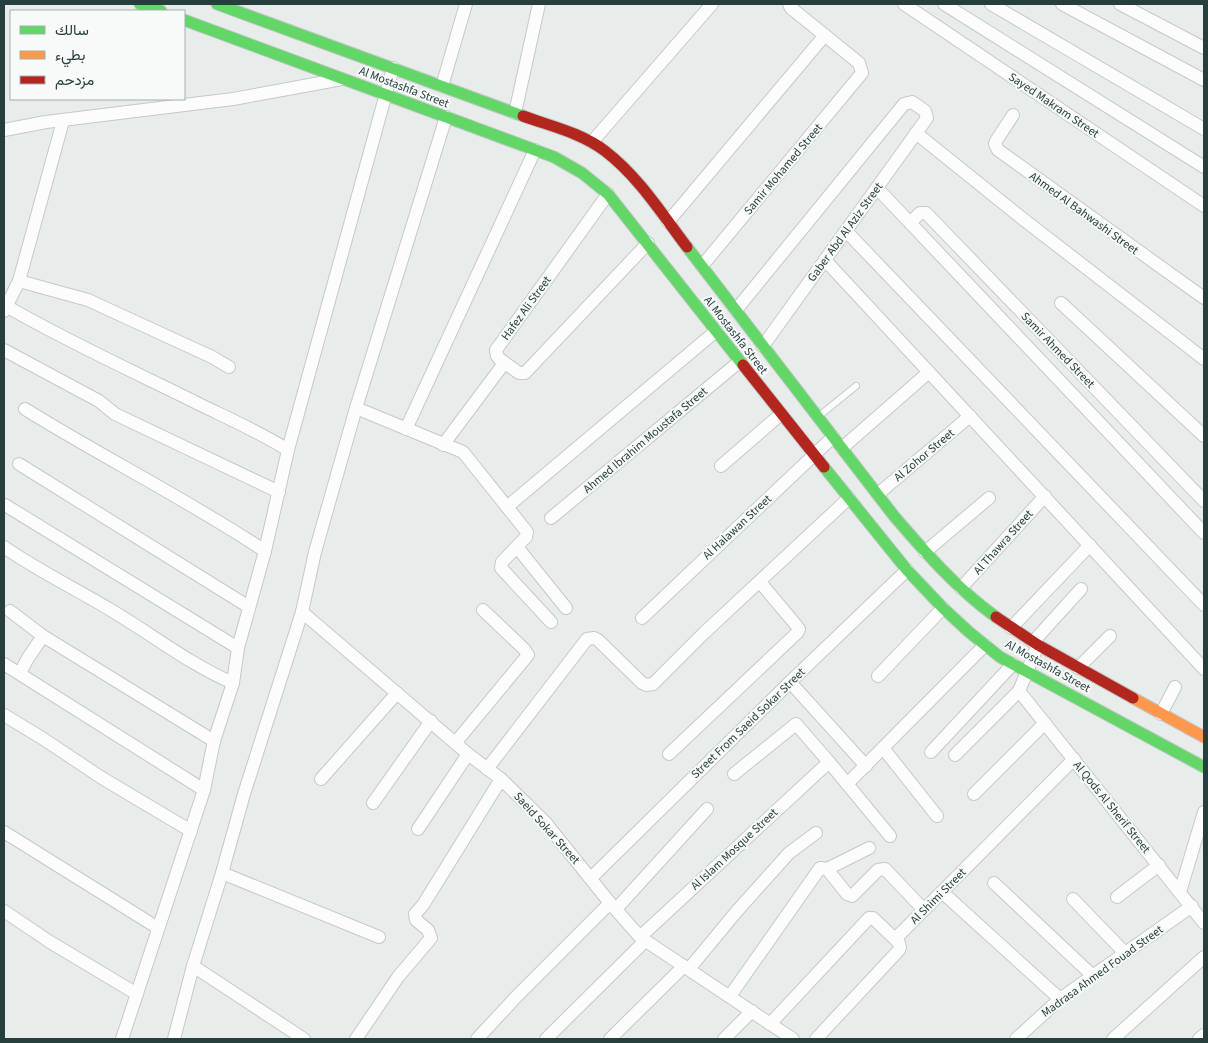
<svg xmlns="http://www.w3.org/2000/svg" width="1208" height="1043" font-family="'Source Sans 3',Vazirmatn,sans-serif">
  <rect width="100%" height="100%" fill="#e8eceb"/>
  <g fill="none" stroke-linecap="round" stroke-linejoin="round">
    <defs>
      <path id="lane" d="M819,416L856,386"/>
      <g id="street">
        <path d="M904,4L1204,206"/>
        <path d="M944,4L1204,167"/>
        <path d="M991,4L1204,129"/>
        <path d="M1062,4L1204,80"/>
        <path d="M1120,4L1204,48"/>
        <path d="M442,86L466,4"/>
        <path d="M515,113L539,4"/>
        <path d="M1013,115L996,141L995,144L998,150L1204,298"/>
        <path d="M4,130L46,122L233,99L342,79"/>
        <path d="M916,133L1023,219L1204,359"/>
        <path d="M592,142L712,4"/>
        <path d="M877,188L1204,533"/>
        <path d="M668,222L825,35"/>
        <path d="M910,223L920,213H926L1204,501"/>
        <path d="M846,231L1204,605"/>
        <path d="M825,260L1204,669"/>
        <path d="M702,266L862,73L859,63L791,8L789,4"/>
        <path d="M19,281L88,300L212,357L229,367"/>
        <path d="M1061,303L1204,436"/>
        <path d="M6,306C70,343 137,373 203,406C232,420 261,433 288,450"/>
        <path d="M736,310L904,104L912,102L925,111L927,118L763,346"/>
        <path d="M4,311L19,281L63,121"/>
        <path d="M4,350L99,401L115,414L279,492"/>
        <path d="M501,360L519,373H525L648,243"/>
        <path d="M356,408L463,452L527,532L526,537L502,562L501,568L551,622"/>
        <path d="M25,409C104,458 188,500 265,551"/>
        <path d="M406,429L535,150"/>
        <path d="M443,445L502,366V362L497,356L496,350L608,194"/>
        <path d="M842,448L929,372"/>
        <path d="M19,464L249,607"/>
        <path d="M721,466L781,414"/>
        <path d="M878,494L970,416"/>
        <path d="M5,505L238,648"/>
        <path d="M507,507L716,331"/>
        <path d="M551,518L739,362"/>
        <path d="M4,547C37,570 74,588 109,609C150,633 189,664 233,683"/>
        <path d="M517,547L566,608"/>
        <path d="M925,552L989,498"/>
        <path d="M961,588L1045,496"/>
        <path d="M10,611L43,636L214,741"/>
        <path d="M302,612L468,754L501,779L545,822L610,903L640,937L793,1039"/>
        <path d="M642,618L833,437"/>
        <path d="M1011,628L1090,545"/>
        <path d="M1033,642L1081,589"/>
        <path d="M4,664L204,790"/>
        <path d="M1078,668L1110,636"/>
        <path d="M20,673L28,658L43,636"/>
        <path d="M878,676L943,608"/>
        <path d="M790,682L866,766"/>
        <path d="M1019,691L1204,923"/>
        <path d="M1161,714L1175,687"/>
        <path d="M4,715L42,738L102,778L191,831"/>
        <path d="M456,742L528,655L524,649L483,610"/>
        <path d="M883,748L937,816"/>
        <path d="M931,752L1013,664"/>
        <path d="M669,754L797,633L799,629L796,625L760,582"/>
        <path d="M955,755L1019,691L1038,645"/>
        <path d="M487,769L587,639L594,638L598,640L642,683L646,685L653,684L704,633L849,498"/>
        <path d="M734,774L796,724L829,762L890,836"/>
        <path d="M321,779L397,693"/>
        <path d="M847,784L985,645"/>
        <path d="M974,794L1045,723"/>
        <path d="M373,803L431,721"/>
        <path d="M418,829L468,754"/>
        <path d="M4,832L158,928"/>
        <path d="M827,869L869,848"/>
        <path d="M222,873L379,937"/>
        <path d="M591,878L790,682L907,570"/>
        <path d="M994,883L1093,976"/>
        <path d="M942,892L1060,999"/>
        <path d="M1180,892L1204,812"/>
        <path d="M1117,897L1159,865"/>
        <path d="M1073,899L1125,953"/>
        <path d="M616,909L707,809"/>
        <path d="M4,911L50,942L137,994"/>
        <path d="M640,937L829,762"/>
        <path d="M193,966L304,1039"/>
        <path d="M689,969L737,911L789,853L816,833"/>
        <path d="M730,996L820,868L827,869L847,894L852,896L878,870L885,869L924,910"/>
        <path d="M770,1024L869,918H873L897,941"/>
        <path d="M122,1039L204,790L214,741L233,683L238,648L265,551L288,450L393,68"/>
        <path d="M174,1039L193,966L222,873L244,794L302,612L315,552L356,408L446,117"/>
        <path d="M356,1039L398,977L431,938L428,930L416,920L415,914L423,905L501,779"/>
        <path d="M477,1039L516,997L610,903"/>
        <path d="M546,1039L645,941"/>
        <path d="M610,1039L684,966"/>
        <path d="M724,1039L752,1011"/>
        <path d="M816,1039L899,950L900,947L897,937L1074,759"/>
        <path d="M1016,1039L1060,999L1192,906"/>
        <path d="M1113,1039L1204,957"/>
        <path d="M1199,1039L1204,1035"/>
      </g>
      <g id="fast">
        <path d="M140,4L161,11"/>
        <path d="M217,4L523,116"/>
        <path d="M184,20L554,157L582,173L608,194L743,365"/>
        <path d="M687,247L894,516C925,552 957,589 996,617"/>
        <path d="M824,467L907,570L943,608L969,632L1000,657L1204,767"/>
      </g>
      <path id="slow" d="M1133,698L1204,737"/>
      <g id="jam">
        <path d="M523,116C550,126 582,133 605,151C638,176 662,214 687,247"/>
        <path d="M743,365L824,467"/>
        <path d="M996,617L1038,645L1133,698"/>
      </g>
    </defs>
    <use href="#lane" stroke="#c5c9c8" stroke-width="8"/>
    <use href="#street" stroke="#c5c9c8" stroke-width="14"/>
    <use href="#fast" stroke="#c2c8c7" stroke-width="13"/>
    <use href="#slow" stroke="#c2c8c7" stroke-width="13"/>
    <use href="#jam" stroke="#c2c8c7" stroke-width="13"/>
    <use href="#lane" stroke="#fcfcfc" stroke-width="6"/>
    <use href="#street" stroke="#fcfcfc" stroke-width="12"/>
    <use href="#fast" stroke="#63d668" stroke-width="11"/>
    <use href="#slow" stroke="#ff974d" stroke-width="11"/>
    <use href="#jam" stroke="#b3261e" stroke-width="11"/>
  </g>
  <g text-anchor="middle" stroke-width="4" stroke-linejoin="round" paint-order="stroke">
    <g font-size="12" fill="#263f3d" stroke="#f7faf9">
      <text transform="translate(404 87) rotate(21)" y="4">Al Mostashfa Street</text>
      <text transform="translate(1054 105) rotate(34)" y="4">Sayed Makram Street</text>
      <text transform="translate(783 169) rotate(-50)" y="4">Samir Mohamed Street</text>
      <text transform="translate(1084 213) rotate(36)" y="4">Ahmed Al Bahwashi Street</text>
      <text transform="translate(845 232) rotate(-54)" y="4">Gaber Abd Al Aziz Street</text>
      <text transform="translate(526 308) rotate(-54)" y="4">Hafez Ali Street</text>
      <text transform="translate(736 335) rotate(52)" y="4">Al Mostashfa Street</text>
      <text transform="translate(1058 350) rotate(46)" y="4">Samir Ahmed Street</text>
      <text transform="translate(645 440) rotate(-40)" y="4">Ahmed Ibrahim Moustafa Street</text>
      <text transform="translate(924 455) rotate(-40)" y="4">Al Zohor Street</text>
      <text transform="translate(737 527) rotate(-43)" y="4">Al Halawan Street</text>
      <text transform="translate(1003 542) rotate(-48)" y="4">Al Thawra Street</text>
      <text transform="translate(1048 666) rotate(29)" y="4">Al Mostashfa Street</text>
      <text transform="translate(748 723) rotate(-44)" y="4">Street From Saeid Sokar Street</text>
      <text transform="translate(1112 807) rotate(51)" y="4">Al Qods Al Sherif Street</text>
      <text transform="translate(547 828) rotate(48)" y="4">Saeid Sokar Street</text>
      <text transform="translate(734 849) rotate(-43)" y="4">Al Islam Mosque Street</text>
      <text transform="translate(938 896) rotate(-45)" y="4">Al Shimi Street</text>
      <text transform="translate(1102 971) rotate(-36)" y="4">Madrasa Ahmed Fouad Street</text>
    </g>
  </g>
  <rect width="1208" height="1043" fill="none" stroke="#263f3d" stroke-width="10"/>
  <rect x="10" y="10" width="175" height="90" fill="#f7faf9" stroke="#a3afae"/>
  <rect x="20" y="26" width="25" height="8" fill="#63d668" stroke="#a3afae"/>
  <text x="55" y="35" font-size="15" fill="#263f3d">سالك</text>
  <rect x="20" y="51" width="25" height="8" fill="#ff974d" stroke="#a3afae"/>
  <text x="55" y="60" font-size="15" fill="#263f3d">بطيء</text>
  <rect x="20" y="76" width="25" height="8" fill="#b3261e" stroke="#a3afae"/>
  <text x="55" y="85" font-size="15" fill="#263f3d">مزدحم</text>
</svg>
